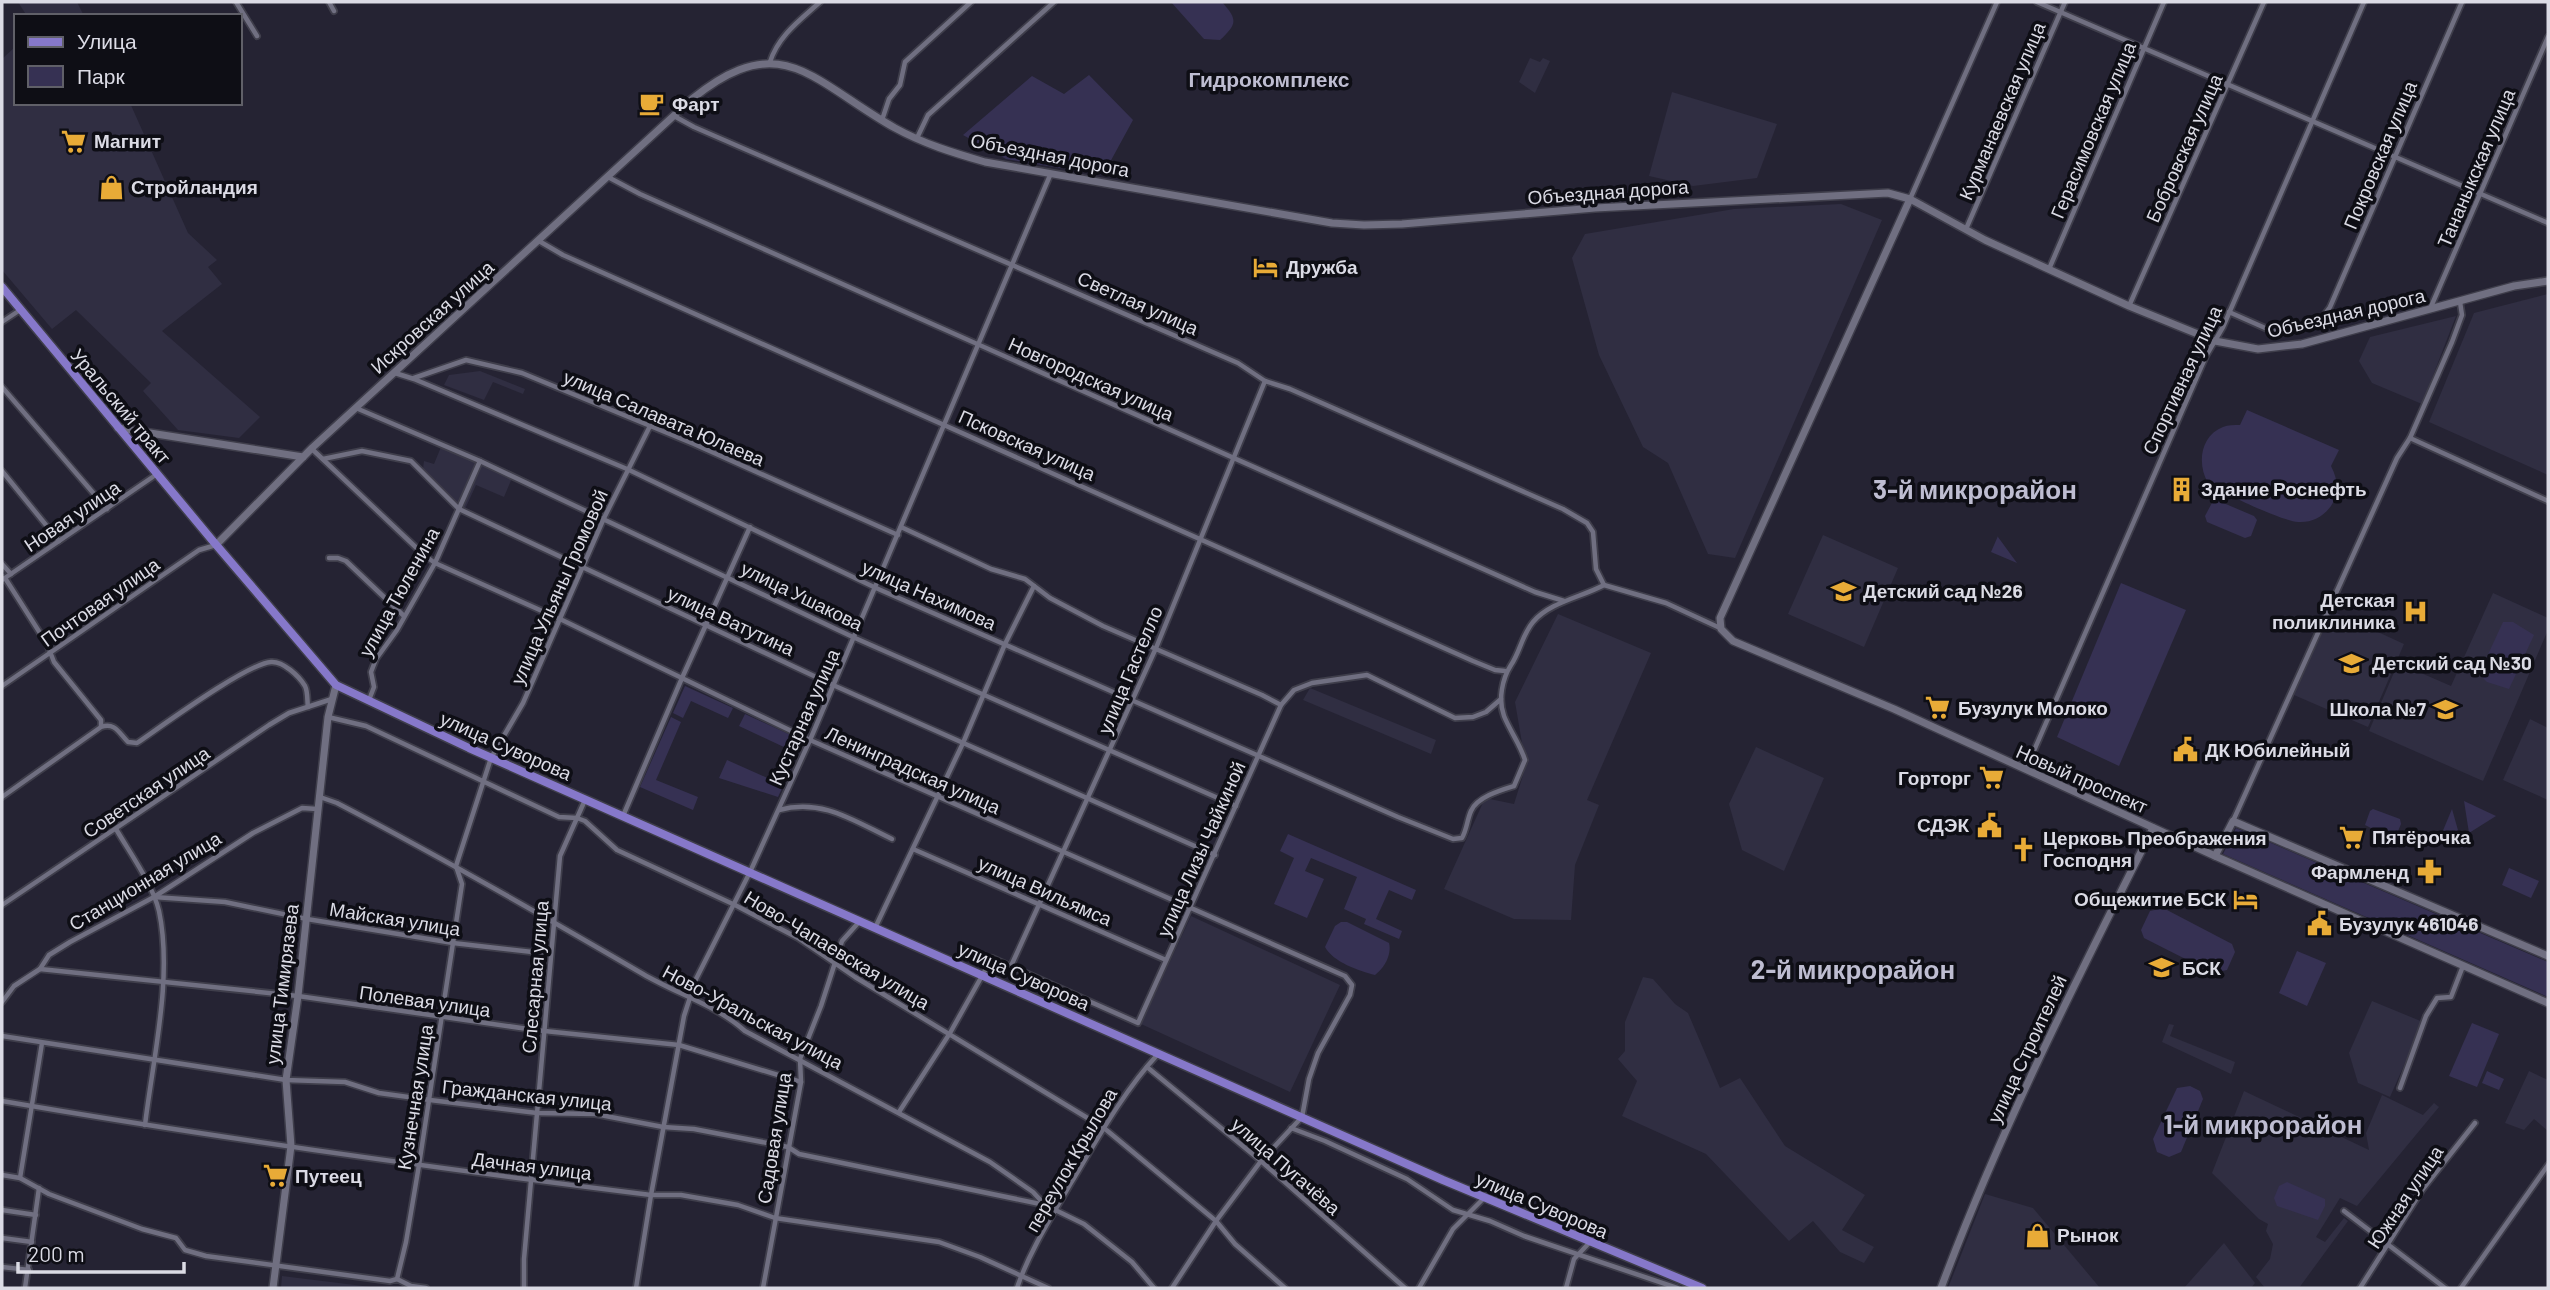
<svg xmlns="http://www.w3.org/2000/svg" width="2550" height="1290" font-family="Barlow,sans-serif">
  <rect width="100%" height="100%" fill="#252333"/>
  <g fill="#302e42">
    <path d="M18,2H77L84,16H27Z"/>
    <path d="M16,46V103H130L188,233L217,260L208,267L222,284L162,331L260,417L239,438L178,430L143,391L151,383L76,310L52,329L2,270V59Z"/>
    <path d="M1530,58L1540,62L1543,58L1550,61L1535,93L1519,82Z"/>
    <path d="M1672,92L1777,124L1757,178L1693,186L1649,176Z"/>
    <path d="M1841,204L1882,220L1735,558L1708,554L1668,463L1643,447L1599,355L1572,258L1585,234L1734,209Z"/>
    <path d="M2548,294V475L2429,422L2474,313Z"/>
    <path d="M2456,316L2422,404L2372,383L2359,361L2370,337Z"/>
    <path d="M480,371L525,389L523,394L493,382L484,400L444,385L449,375Z"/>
    <path d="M441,447L512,478L504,497L476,485L465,509L460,507L423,469L424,461L434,464Z"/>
    <path d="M1823,535L1898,568L1864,647L1788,614Z"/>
    <path d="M2493,593L2548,618V630L2483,781L2369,731L2398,663L2451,686Z"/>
    <path d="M2332,611L2404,644L2368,727L2294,695Z"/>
    <path d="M1558,614L1651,653L1587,800L1599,805L1575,865L1571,920L1514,919L1444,889L1485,798L1514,804L1528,759L1522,743L1515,702Z"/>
    <path d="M1310,688L1436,740L1431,754L1303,700Z"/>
    <path d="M2530,719L2548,728V800L2503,780Z"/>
    <path d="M1756,747L1824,778L1784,871L1742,850L1729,804Z"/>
    <path d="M1191,916L1340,985L1290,1092L1141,1024Z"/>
    <path d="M1643,977L1653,979L1675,1004L1688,1013L1720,1088L1740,1078L1785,1146L1865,1195L1842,1230L1874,1247L1864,1263L1840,1252L1813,1221L1789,1241L1706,1154L1622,1116L1637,1081L1618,1059L1625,1051V1022Z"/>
    <path d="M2372,1001L2423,1022L2390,1097L2358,1083L2349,1053Z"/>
    <path d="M2169,1024L2174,1025L2170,1036L2235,1062L2231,1074L2162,1042Z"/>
    <path d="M2529,1071L2548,1080V1131L2534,1119L2524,1130L2505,1123Z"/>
    <path d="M2244,1091L2369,1150L2366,1133L2382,1095L2423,1115L2434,1103L2439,1107L2357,1206L2340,1198L2316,1237L2325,1242L2344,1218L2348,1221L2299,1288H2265L2256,1277L2270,1259L2273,1244L2266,1231L2268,1224L2259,1219L2212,1173Z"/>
    <path d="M1985,1194L2033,1208L2100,1288H1948Z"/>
    <path d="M2224,1243L2255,1283L2251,1288H2184Z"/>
    <path d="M282,1276L379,1288H281Z"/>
  </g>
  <g fill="#363153">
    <path d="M1171,2H1222C1238,20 1237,24 1220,40L1204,39Z"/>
    <path d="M1089,75L1133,120L1103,175L1006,159L963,135L1032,76L1064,94Z"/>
    <path d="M2247,410L2339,450L2331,466C2338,480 2340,493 2331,506C2323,517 2311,523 2298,522C2282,521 2222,493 2208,483C2197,464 2200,436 2223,427C2228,425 2234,425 2240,425Z"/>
    <path d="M2214,499L2254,516L2257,520L2251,536L2245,538L2207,522L2205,516Z"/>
    <path d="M1998,536V537L2017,563L1991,552Z"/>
    <path d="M2121,583L2186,610L2119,766L2057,737Z"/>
    <path d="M2503,622H2513L2534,635L2509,689L2487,682L2479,674Z"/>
    <path d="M685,686L733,708L728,718L691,701L683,718L673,713Z"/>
    <path d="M745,714L804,741L778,797L719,778L727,760L772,780L786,748L739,726Z"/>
    <path d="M671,717L681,722L656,780L698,797L693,810L640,787Z"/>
    <path d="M2464,801L2496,816L2469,833Z"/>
    <path d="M2373,809L2400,819L2401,824L2396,836L2391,838L2365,825L2370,811Z"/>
    <path d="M2452,809L2463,848L2439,840Z"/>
    <path d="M2236,828L2548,962V997L2223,854Z"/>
    <path d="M1288,834L1416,890L1412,900L1389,890L1376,919L1402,931L1399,939L1364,924L1366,919L1344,909L1357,877L1311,858L1305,871L1324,879L1307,918L1274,904L1294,858L1280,851Z"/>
    <path d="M2509,868L2539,881L2531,898L2502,885Z"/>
    <path d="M2159,909L2167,910L2232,944L2235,952L2227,970L2213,973L2144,938L2141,930L2150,911Z"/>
    <path d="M1341,922H1347L1389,943C1392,955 1384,968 1375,975C1359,971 1333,962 1325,947L1335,926Z"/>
    <path d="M2297,951L2326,963L2307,1006L2279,993Z"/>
    <path d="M2472,1023L2499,1034L2477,1087L2449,1076Z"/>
    <path d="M2487,1071L2504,1079L2499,1090L2482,1083Z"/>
    <path d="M2190,1086L2200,1091L2203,1099L2181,1152L2169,1157L2157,1152L2153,1139L2177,1088Z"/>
    <path d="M2287,1182L2325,1199V1206L2318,1220L2277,1206L2274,1198L2279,1186Z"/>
  </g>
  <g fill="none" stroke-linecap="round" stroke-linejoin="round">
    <defs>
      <g id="street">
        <path d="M236,2L257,36"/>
        <path d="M329,2L334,11"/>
        <path d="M2037,2L2548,223"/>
        <path d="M770,62C778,36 800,20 820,2"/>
        <path d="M674,116L694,127L1238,363L1265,381L1290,389L1563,509L1587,523L1593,532L1596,569L1604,585"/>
        <path d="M882,120L889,99L900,85L905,62L971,2"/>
        <path d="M917,138L928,115L1054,2"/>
        <path d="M608,177L640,194L1535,592L1564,601"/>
        <path d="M1910,199L1997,2"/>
        <path d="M1966,229L2065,2"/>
        <path d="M539,241L563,255L1473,661L1495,670L1505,671"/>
        <path d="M2049,269L2164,2"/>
        <path d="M2129,306L2264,2"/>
        <path d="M2430,309L2548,37"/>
        <path d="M2229,312L2272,331L2288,329L2322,318L2330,307L2462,2"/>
        <path d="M2,322L20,310"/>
        <path d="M395,373L414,379L627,469L876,588L1398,817L1453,839L1462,838C1467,829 1467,820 1471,811C1477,797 1501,790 1514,786L1525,760C1520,744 1510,731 1504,716C1498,700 1502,679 1511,665C1520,652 1522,635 1533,622C1550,602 1582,597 1604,585L1666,603L1720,628"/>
        <path d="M414,378L466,360L522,373L694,444L898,535"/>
        <path d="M2,387L107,509"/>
        <path d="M356,408L480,461L855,638L1236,806"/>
        <path d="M2410,438L2548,501"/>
        <path d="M312,449L424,555L435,563L560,619L810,740L1345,976L1352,985L1350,995L1318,1053L1309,1079L1302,1117L1261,1161L1216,1221L1172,1288"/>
        <path d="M323,459L362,451L411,461L459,509L833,685L1215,855"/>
        <path d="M2,471L59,541"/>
        <path d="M901,527L991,569L1025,579L1050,598L1103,626L1262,695L1281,705"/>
        <path d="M329,558H338L346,561L404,616"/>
        <path d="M2,564L11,574"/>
        <path d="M5,578L47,644L54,662L101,720V726"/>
        <path d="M2,580L157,474"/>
        <path d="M2,686L199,550L216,545"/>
        <path d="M369,700L374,687L371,672L376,659L397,630L435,563L480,461"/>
        <path d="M328,717L366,726L559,817L577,818L585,821L617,850L735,905L798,938L855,977L1104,1128L1216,1221L1235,1244L1285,1288"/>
        <path d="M2026,769L2206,356L2223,327L2364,2"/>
        <path d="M2,797L101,727C115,722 119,733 128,742L137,743C162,726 246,664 271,662C283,661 299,676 305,686C308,692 307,701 308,707"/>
        <path d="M320,797L337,803C441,857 542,915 643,974C677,994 716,1005 745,1031L990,1162L1033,1192L1045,1205L1084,1224L1132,1262L1154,1288"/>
        <path d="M779,810C822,798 854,821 892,839"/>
        <path d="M623,816L682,678L750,527"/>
        <path d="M2233,821L2397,458L2410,438L2452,342L2462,315L2460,302"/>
        <path d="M116,829C130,853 153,885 159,911C173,977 153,1058 145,1125"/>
        <path d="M913,849L1166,960"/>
        <path d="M154,897L225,902L307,919L453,943L550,954"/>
        <path d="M2,905L269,725L289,713L332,699"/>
        <path d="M875,928L963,743L1005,644L1034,586"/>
        <path d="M1011,966L1156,648L1265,381"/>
        <path d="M40,969L298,996L535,1030L679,1045L801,1082"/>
        <path d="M2,1002L14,986L40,969L49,955L70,942L154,897L253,833L302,808L317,809"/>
        <path d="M2,1036L286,1080L345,1082L379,1093L430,1100L537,1113L595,1114L663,1127L694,1129L788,1147L799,1154L1045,1205"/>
        <path d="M1147,1067L1261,1161L1405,1288"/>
        <path d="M2400,1088L2426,1016L2437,998L2451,997L2463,966"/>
        <path d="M2,1101C217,1138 434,1168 651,1195H681L738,1205L775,1218L939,1242L980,1257L1048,1288"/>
        <path d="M899,1112L950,1033L992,958L1138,1023L1281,705L1294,690L1312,683L1367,675L1455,718L1473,717L1486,712L1501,699"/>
        <path d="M1291,1128L1325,1141L1407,1179L1453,1210L1490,1221L1524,1236L1677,1288"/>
        <path d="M2,1175L20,1178L49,1194L142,1229L176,1238L185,1250L206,1256L390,1281L397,1279L411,1286L426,1288"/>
        <path d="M20,1178L42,1043"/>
        <path d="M2,1210L36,1215"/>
        <path d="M2344,1211L2445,1288"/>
        <path d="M2,1238L32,1242"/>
        <path d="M2,1267L29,1270"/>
        <path d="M397,1279L406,1242L419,1165L462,884L456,866L491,758L523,703L604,518L650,426"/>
        <path d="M25,1288L39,1188"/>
        <path d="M524,1288V1259L560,856L585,800"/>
        <path d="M636,1288L651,1195L684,1016L696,979L750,872L810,740L1051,173"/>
        <path d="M763,1288L801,1082L800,1059L821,1006L842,941L859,922"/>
        <path d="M1017,1288C1029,1252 1052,1216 1071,1183C1098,1138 1123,1092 1158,1054"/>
        <path d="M1419,1288L1453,1229L1484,1198"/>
        <path d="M1566,1288L1574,1259L1590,1242"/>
        <path d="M2360,1288L2422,1190L2475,1123"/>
        <path d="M2461,1288L2548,1165"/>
      </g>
      <g id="secondary">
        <path d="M1910,199L1720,618L1721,629L1733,641L1894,709L2215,856L2548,1003"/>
        <path d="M118,428L303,457"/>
        <path d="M216,545L312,448L692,99C782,26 813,82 895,128C924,144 954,153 985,162L1332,223L1364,225L1402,224L1595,208L1888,193L1910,199L1985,240L2129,306L2215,341L2258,349L2302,344L2514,286L2548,281"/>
        <path d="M2215,856L2233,821L2548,956"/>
        <path d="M273,1288L291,1146L286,1080L298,996L328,717L336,685"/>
        <path d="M1941,1288C2000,1130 2077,979 2153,828"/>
      </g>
      <path id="primary" d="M2,287L212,540L336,685L469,748L1443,1180L1702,1288"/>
    </defs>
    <use href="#street" stroke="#3f3e4b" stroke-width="8"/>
    <use href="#secondary" stroke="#3f3e4b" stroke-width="10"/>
    <use href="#primary" stroke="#3f3e4b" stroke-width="11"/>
    <use href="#street" stroke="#706f81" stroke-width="4.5"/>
    <use href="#secondary" stroke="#706f81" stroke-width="7"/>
    <use href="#primary" stroke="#8678ca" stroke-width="8"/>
  </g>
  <defs>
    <symbol id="cafe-bare" viewBox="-9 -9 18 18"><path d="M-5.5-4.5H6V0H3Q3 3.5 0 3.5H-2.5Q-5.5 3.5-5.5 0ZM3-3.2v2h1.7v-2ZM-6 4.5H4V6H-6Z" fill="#e8ab37" stroke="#0e0e15" stroke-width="2.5" paint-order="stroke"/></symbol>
    <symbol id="supermarket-bare" viewBox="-9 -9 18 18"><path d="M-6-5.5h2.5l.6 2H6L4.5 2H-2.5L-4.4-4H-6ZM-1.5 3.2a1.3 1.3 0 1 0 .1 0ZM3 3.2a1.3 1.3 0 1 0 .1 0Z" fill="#e8ab37" stroke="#0e0e15" stroke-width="2.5" paint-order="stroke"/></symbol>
    <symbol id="shop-bare" viewBox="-9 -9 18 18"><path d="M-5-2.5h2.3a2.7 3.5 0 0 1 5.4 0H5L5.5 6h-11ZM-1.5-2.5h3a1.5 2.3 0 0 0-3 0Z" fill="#e8ab37" stroke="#0e0e15" stroke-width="2.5" paint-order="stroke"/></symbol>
    <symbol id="hotel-bare" viewBox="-9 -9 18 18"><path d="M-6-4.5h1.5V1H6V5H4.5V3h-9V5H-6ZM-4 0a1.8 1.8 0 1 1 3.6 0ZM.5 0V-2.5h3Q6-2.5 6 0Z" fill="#e8ab37" stroke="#0e0e15" stroke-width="2.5" paint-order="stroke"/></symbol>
    <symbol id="building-bare" viewBox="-9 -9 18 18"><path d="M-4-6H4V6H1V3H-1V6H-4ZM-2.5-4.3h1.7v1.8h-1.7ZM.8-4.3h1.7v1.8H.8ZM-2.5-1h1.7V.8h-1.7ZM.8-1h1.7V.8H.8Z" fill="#e8ab37" stroke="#0e0e15" stroke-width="2.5" paint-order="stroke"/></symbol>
    <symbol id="school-bare" viewBox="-9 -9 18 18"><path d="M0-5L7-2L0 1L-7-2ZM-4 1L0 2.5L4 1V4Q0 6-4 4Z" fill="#e8ab37" stroke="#0e0e15" stroke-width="2.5" paint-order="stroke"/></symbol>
    <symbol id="hospital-bare" viewBox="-9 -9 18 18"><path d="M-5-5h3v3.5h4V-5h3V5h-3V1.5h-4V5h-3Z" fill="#e8ab37" stroke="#0e0e15" stroke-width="2.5" paint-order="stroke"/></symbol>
    <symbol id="civic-bare" viewBox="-9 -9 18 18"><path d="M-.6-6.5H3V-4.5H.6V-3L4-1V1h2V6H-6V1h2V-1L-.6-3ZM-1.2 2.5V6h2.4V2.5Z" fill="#e8ab37" stroke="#0e0e15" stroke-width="2.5" paint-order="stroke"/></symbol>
    <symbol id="church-bare" viewBox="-9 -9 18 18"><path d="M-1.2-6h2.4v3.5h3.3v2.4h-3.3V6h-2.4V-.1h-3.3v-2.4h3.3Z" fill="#e8ab37" stroke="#0e0e15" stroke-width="2.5" paint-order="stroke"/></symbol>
    <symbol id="pharmacy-bare" viewBox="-9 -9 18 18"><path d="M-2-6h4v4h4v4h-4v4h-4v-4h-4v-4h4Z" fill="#e8ab37" stroke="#0e0e15" stroke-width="2.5" paint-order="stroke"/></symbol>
    <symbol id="university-bare" viewBox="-9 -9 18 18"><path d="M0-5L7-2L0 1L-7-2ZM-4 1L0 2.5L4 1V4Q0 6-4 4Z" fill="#e8ab37" stroke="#0e0e15" stroke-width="2.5" paint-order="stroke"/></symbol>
  </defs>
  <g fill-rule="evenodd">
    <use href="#cafe-bare" x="634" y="86" width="35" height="35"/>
    <use href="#supermarket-bare" x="56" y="124" width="35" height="35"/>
    <use href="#shop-bare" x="94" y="170" width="35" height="35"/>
    <use href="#hotel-bare" x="1248" y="250" width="35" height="35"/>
    <use href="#building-bare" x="2164" y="472" width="35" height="35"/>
    <use href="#school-bare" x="1826" y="574" width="35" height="35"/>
    <use href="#hospital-bare" x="2398" y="594" width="35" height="35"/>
    <use href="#school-bare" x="2334" y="646" width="35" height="35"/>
    <use href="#supermarket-bare" x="1920" y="690" width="35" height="35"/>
    <use href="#school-bare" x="2428" y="692" width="35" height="35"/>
    <use href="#civic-bare" x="2168" y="732" width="35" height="35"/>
    <use href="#supermarket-bare" x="1974" y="760" width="35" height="35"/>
    <use href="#civic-bare" x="1972" y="808" width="35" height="35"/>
    <use href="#supermarket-bare" x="2334" y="820" width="35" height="35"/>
    <use href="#church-bare" x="2006" y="832" width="35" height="35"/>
    <use href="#pharmacy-bare" x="2412" y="854" width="35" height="35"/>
    <use href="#hotel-bare" x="2228" y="882" width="35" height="35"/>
    <use href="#civic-bare" x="2302" y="906" width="35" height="35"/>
    <use href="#university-bare" x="2144" y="950" width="35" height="35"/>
    <use href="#supermarket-bare" x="258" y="1158" width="35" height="35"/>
    <use href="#shop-bare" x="2020" y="1218" width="35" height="35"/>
  </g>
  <g text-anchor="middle" stroke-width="7" stroke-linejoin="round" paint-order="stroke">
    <g font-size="19" font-weight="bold" fill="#dbdbe5" stroke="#0e0e15" text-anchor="start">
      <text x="672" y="111">Фарт</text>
      <text x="94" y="148">Магнит</text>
      <text x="131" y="194">Стройландия</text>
      <text x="1286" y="274">Дружба</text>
      <text x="2201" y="496">Здание Роснефть</text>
      <text x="1863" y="598">Детский сад №26</text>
      <text x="2395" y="607" text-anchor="end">Детская<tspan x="2395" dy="22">поликлиника</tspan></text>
      <text x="2372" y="670">Детский сад №30</text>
      <text x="1958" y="715">Бузулук Молоко</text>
      <text x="2426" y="716" text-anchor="end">Школа №7</text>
      <text x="2205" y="757">ДК Юбилейный</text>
      <text x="1971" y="785" text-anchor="end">Горторг</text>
      <text x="1969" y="832" text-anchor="end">СДЭК</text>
      <text x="2372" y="844">Пятёрочка</text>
      <text x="2043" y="845">Церковь Преображения<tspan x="2043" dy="22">Господня</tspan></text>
      <text x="2409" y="879" text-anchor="end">Фармленд</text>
      <text x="2226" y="906" text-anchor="end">Общежитие БСК</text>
      <text x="2339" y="931">Бузулук 461046</text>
      <text x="2182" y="975">БСК</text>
      <text x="295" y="1183">Путеец</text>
      <text x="2057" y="1242">Рынок</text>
    </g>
    <g font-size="19" fill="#dbdbe5" stroke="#0e0e15">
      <text transform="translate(2002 111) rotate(-67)" y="7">Курманаевская улица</text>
      <text transform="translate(2093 130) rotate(-67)" y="7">Герасимовская улица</text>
      <text transform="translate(2184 148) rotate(-66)" y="7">Бобровская улица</text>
      <text transform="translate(1050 155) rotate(11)" y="7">Объездная дорога</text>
      <text transform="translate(2380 155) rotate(-67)" y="7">Покровская улица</text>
      <text transform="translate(2476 168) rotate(-67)" y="7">Тананыкская улица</text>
      <text transform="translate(1608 192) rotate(-4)" y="7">Объездная дорога</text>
      <text transform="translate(1138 303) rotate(24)" y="7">Светлая улица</text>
      <text transform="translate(2346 313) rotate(-13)" y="7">Объездная дорога</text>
      <text transform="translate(432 317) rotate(-42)" y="7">Искровская улица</text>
      <text transform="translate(1091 379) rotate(24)" y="7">Новгородская улица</text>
      <text transform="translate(2182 380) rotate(-65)" y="7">Спортивная улица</text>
      <text transform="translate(121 406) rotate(50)" y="7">Уральский тракт</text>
      <text transform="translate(664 418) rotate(23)" y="7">улица Салавата Юлаева</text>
      <text transform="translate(1027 445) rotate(24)" y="7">Псковская улица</text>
      <text transform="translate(72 516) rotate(-34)" y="7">Новая улица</text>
      <text transform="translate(559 587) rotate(-66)" y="7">улица Ульяны Громовой</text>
      <text transform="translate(399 592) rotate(-61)" y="7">улица Тюленина</text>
      <text transform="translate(929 595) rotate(24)" y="7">улица Нахимова</text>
      <text transform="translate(802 596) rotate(26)" y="7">улица Ушакова</text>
      <text transform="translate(100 602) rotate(-35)" y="7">Почтовая улица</text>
      <text transform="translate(731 621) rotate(25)" y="7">улица Ватутина</text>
      <text transform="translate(1130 670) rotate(-67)" y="7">улица Гастелло</text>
      <text transform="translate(804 717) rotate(-66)" y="7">Кустарная улица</text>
      <text transform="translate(506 746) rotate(24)" y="7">улица Суворова</text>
      <text transform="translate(913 770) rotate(24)" y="7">Ленинградская улица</text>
      <text transform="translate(2082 779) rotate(24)" y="7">Новый проспект</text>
      <text transform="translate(146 792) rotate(-34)" y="7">Советская улица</text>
      <text transform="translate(1201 849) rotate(-66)" y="7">улица Лизы Чайкиной</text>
      <text transform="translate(145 881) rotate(-31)" y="7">Станционная улица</text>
      <text transform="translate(1045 891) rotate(24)" y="7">улица Вильямса</text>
      <text transform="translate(395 919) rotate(9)" y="7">Майская улица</text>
      <text transform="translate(837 950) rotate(31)" y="7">Ново-Чапаевская улица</text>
      <text transform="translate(1024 976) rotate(24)" y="7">улица Суворова</text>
      <text transform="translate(535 977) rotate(-85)" y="7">Слесарная улица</text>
      <text transform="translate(282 984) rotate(-83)" y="7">улица Тимирязева</text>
      <text transform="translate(425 1001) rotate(8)" y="7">Полевая улица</text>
      <text transform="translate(753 1017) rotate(28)" y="7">Ново-Уральская улица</text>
      <text transform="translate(2027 1049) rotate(-65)" y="7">улица Строителей</text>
      <text transform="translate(527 1095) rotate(6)" y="7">Гражданская улица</text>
      <text transform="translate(415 1097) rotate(-81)" y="7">Кузнечная улица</text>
      <text transform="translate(774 1138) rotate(-81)" y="7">Садовая улица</text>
      <text transform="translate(1071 1160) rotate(-60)" y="7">переулок Крылова</text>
      <text transform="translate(532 1166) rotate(7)" y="7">Дачная улица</text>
      <text transform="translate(1286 1166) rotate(41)" y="7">улица Пугачёва</text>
      <text transform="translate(2405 1197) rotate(-56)" y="7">Южная улица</text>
      <text transform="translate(1542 1205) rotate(23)" y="7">улица Суворова</text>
    </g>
    <g font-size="21" font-weight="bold" fill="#bebdd1" stroke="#0e0e15">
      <text x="1269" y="87">Гидрокомплекс</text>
    </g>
    <g font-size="26" font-weight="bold" fill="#bebdd1" stroke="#0e0e15">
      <text x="1975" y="499">3-й микрорайон</text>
      <text x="1853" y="979">2-й микрорайон</text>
      <text x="2263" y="1134">1-й микрорайон</text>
    </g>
  </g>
  <rect width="2550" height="1290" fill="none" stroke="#dbdbe5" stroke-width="7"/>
  <rect x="14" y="14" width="228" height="91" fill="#0e0e15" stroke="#606068" stroke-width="2"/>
  <rect x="28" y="37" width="35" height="10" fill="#8678ca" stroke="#606068" stroke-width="2"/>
  <text x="77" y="49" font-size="21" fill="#dbdbe5">Улица</text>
  <rect x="28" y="66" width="35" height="21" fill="#363153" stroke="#606068" stroke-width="2"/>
  <text x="77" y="84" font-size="21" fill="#dbdbe5">Парк</text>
  <path d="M18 1262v10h166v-10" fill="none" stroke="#dbdbe5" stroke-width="3.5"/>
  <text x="28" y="1262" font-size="21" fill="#dbdbe5" stroke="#0e0e15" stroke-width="5" paint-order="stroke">200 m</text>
</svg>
